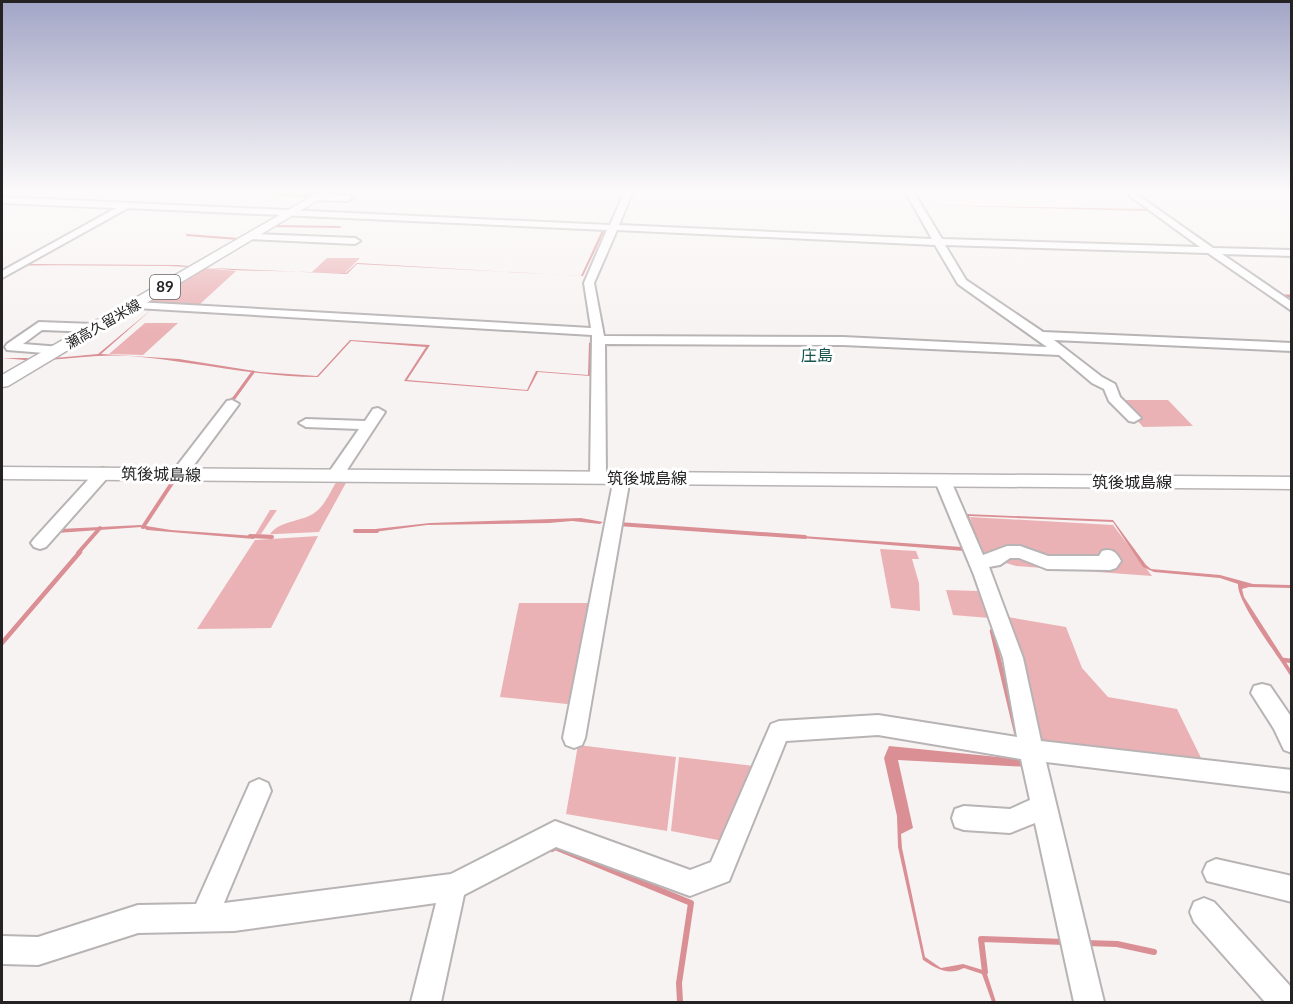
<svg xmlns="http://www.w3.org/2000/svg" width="1293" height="1004" font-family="Lato,'Noto Sans JP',sans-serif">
  <rect width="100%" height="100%" fill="#f8f3f3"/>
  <g fill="#ebb2b5">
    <path d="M215,191H316L317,193L309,197L275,196L277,192L211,193Z"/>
    <path d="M327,258H360L345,273L312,272Z"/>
    <path d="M203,268L236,271L199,305L151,302Z"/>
    <path d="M145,323H178L143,355L109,354Z"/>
    <path d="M1120,400H1168L1193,426L1143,427Z"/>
    <path d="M337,481H347L319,532L255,535L270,510H277L261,534H270C281,519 304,523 318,510C326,503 331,490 337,481Z"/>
    <path d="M970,517L1113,525L1152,576L1016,566L982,556Z"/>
    <path d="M318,536L271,628L197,629L255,540Z"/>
    <path d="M880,549L916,551L919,559H912L919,583L920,611L891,608Z"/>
    <path d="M946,590L979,591L989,618L953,615Z"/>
    <path d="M519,603H591L576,705L500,697Z"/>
    <path d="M1002,616L1066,627L1082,668L1108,697L1177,709L1204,764L1038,744Z"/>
    <path d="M578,745L676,757L667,831L566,814Z"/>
    <path d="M679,757L754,766L723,841L671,831Z"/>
  </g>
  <g fill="#da8f94">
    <path d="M921,205L1150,209L1203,249H1200L1148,211Z"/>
    <path d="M603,228H606L583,276L357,264L347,274L168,266L24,265L2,278L26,264L178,265L232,270L346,273L357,263L581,276Z"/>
    <path d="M152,309L101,354L179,359L260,372L317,376L350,340L430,345L407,380L527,390L536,371L588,375L589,343L591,342L590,376L538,372L528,391L404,381L426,347L351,341L318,377C255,377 193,361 130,356C102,354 75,358 47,360C32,362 17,359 2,358H55L98,354Z"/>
    <path d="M965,514L1113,520L1146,565L1151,569L1220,575L1253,584L1291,585V588L1249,587L1242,589L1244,597L1291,670V677C1280,658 1237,603 1238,584L1220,578L1154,572L1143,567L1113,522L969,516L982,550H978Z"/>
    <path d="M581,518L603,522L600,524L572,521L549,523L427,525L374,532L375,529L430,523Z"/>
    <path d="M140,525L171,530L255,536L254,539L147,530L142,527L57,533L60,529Z"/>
    <path d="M802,536L962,547L964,551L802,538Z"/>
    <path d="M889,746L1018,759L1028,767L898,760L913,828L901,834L902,848L925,957L941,968L963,964L986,971L996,1002H992L982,974L964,968C948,976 937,969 923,960L898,847L897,816L884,758Z"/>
  </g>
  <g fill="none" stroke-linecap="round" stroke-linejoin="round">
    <g stroke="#da8f94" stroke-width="2">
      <path d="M272,226L340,227"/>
      <path d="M187,235L238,239L262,226"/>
    </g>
    <g stroke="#da8f94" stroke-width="3">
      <path d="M1280,296H1292"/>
      <path d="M232,401L253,372"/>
    </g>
    <g stroke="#da8f94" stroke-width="4">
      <path d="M230,403L233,399"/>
      <path d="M618,524L805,537"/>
      <path d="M143,527L174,480"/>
      <path d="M355,531H377"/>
      <path d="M250,536L272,537"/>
      <path d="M78,553L100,528"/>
    </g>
    <g stroke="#da8f94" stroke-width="4.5">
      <path d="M992,631L1016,732"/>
      <path d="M2,643L80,552"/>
      <path d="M1283,660L1292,661"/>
    </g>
    <g stroke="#da8f94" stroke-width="6">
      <path d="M552,849L555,847L691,903L679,983L680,1002"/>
      <path d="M1086,943L1117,944L1154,952"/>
      <path d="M985,972L981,939L1064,942"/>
    </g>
    <defs>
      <g id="minor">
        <path d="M625,191H633L619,225L932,239L905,191H913L942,239L1200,247L1123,191H1132L1213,248L1292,250V256L1222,254L1292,302V311L1208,253L945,245L966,280L1043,332L1292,343V351L1054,340L1102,377L1115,384L1120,397L1141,418L1134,422L1129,421L1109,401L1104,389L1092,383L1059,355L843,345L605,344L606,478L598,483L590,478L592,335L136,308L130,305L136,302L591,328L584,283L607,230L128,208L2,278V271L116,208L2,203V197L610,225ZM617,230L935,245L958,284L1047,347L843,337L604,336L594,283Z"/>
        <path d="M316,195H348L352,198L348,201L313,200L312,198Z"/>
        <path d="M251,234L355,238L360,241L355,244L248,239L246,237Z"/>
        <path d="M39,322L94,324L100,328L94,332L42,330L23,344L61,347L63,350L61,353L57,354L7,350L5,347L7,344Z"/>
        <path d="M232,400L239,404L185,477H173L171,474L173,471L227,401Z"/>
        <path d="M378,408L385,412L341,479H329L327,475L359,429L306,427L299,423L306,419L365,421L373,409Z"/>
        <path d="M103,468L111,473L109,476L46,547L40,549L34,547L31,543L34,539L97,470Z"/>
        <path d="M622,473L630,478L585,738L582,745L574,748L566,745L563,738L614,478Z"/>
        <path d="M943,476L951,481L983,555L1007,546H1020L1048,556H1099L1102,551C1112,548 1116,552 1121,561L1116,568L1110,570L1047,569L1019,558H1010L1000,565L989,567L1023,658L1041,741L1292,770V792L1046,762L1104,1002H1074L1035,823L1010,833L964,830L955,827L952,818L955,809L964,806L1010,809L1030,800L1021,759L878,735L786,741L729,881L690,896L556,847L464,895L441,1002H411L436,903L234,931L138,933L38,965L2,964V936L38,937L138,905L196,904L250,783L259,779L268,783L271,791L224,903L451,874L555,821L690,870L711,862L771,724L779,721L878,715L1017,737L1003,658L974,575L935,481Z"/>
        <path d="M1262,684L1270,686L1292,718V753L1284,750L1274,729L1251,693L1254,686Z"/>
        <path d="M1216,859L1292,876V902L1207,881L1203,872L1207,863Z"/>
        <path d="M1204,898L1214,902L1292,988V1002H1265L1194,922L1190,912L1194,902Z"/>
      </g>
      <g id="major">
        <path d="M321,191H333L8,386L2,387V375Z"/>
        <path d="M2,467L1292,477V489L2,479Z"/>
      </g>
    </defs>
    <use href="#minor" stroke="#b8b3b4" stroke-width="4"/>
    <use href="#major" stroke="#b8b3b4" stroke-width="3"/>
    <use href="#minor" fill="#fff" fill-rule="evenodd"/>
    <use href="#major" fill="#fff" fill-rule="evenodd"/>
  </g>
  <linearGradient id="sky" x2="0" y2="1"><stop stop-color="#a2a5c6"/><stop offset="0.58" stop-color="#fcfafa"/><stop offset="1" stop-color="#fcfafa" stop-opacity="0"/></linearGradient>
  <rect width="1293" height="331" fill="url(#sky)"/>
  <g text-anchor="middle" stroke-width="6" stroke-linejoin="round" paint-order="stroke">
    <g font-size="14" fill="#242222" stroke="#fff">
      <text transform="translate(103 324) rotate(-30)" y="5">瀬高久留米線</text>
    </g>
    <rect fill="#fff" stroke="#666464" stroke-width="1.5" x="150" y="275" width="30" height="24" rx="4.5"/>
    <g font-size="15" font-weight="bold" fill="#242222">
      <text x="165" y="292">89</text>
    </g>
    <g font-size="16" fill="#17534f" stroke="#fff">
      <text x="817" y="361">庄島</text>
    </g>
    <g font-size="16" fill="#242222" stroke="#fff">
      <text transform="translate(161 474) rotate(1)" y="6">筑後城島線</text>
      <text x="647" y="484">筑後城島線</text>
      <text x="1132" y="488">筑後城島線</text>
    </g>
  </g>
  <rect width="1293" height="1004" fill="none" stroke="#242222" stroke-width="6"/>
</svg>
